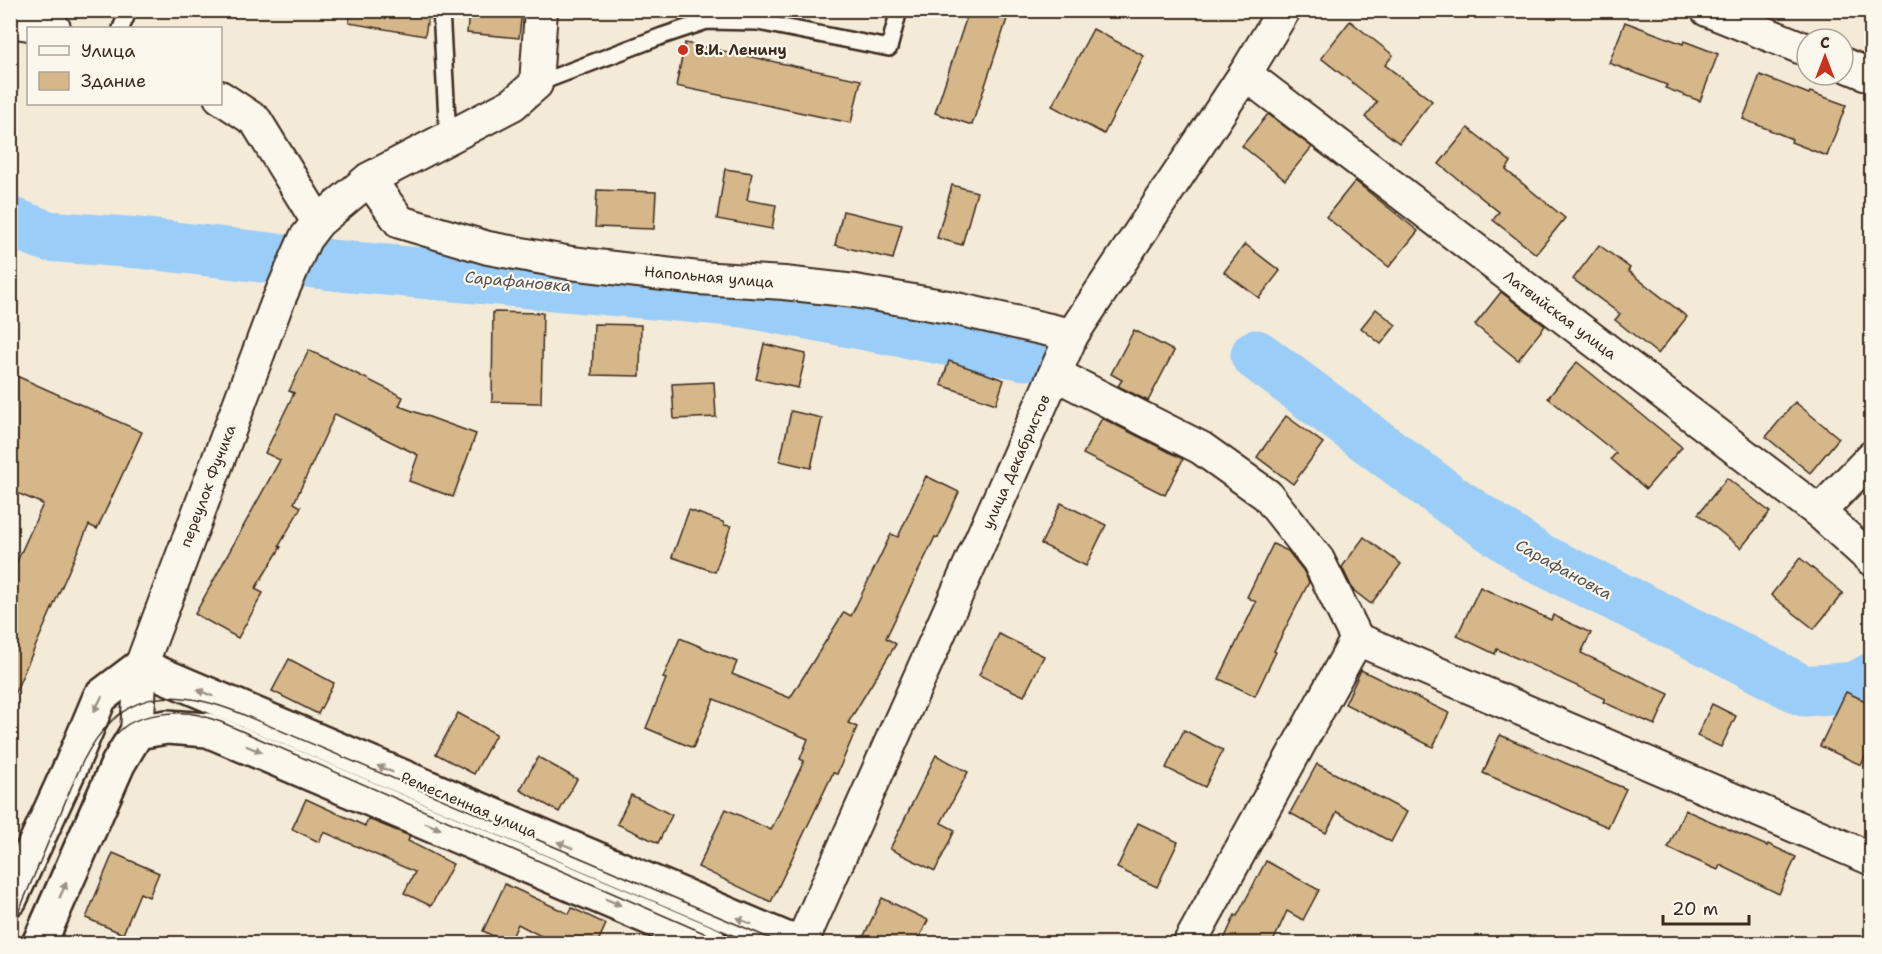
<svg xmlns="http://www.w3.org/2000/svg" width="1882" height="954" font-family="'Shantell Sans',sans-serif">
  <rect width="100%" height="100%" fill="#f3ead8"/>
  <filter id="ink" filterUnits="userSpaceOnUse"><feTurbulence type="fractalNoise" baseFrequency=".0167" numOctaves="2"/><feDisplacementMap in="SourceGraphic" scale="12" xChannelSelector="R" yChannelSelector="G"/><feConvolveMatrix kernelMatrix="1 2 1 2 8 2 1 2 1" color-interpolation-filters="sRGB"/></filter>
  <g filter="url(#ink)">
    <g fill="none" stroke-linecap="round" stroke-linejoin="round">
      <g stroke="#9acdf7" stroke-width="51">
        <path d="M10,222L47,236L139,243L341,266L744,302L1025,355"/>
        <path d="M1256,355L1454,502L1538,558L1718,646L1804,691L1856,687L1872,678"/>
      </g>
    </g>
    <g fill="#d5b789" stroke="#3b2a1e" stroke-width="1.5">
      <path d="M350,10H429L425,36L349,23Z"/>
      <path d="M469,10H522L519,38L467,33Z"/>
      <path d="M969,10H1010L972,125L935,113Z"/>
      <path d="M1350,21L1393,55L1385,65L1432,101L1399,143L1365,117L1377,102L1321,58Z"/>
      <path d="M1625,22L1683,44L1684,41L1718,54L1700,101L1665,88L1667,85L1609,63Z"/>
      <path d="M1093,29L1144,56L1104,134L1052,106Z"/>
      <path d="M685,43L861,80L851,123L676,86Z"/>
      <path d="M1760,75L1809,94L1810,92L1846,105L1827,156L1791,142L1792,139L1743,119Z"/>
      <path d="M1268,114L1312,147L1285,180L1242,146Z"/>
      <path d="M1468,128L1511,162L1506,170L1565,218L1536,254L1493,220L1499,212L1439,164Z"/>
      <path d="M725,169L752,173L747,200L776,205L772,229L717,219Z"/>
      <path d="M1355,181L1418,231L1389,267L1326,217Z"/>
      <path d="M952,185L977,192L962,245L937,238Z"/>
      <path d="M597,190L656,192L654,229L595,227Z"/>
      <path d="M843,211L902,225L893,259L835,245Z"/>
      <path d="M1245,244L1280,271L1259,298L1224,272Z"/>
      <path d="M1599,245L1630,268L1628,271L1687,317L1658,354L1615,320L1620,314L1573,279Z"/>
      <path d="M1501,292L1545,326L1518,360L1475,325Z"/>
      <path d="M1376,309L1396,325L1381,344L1361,328Z"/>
      <path d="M493,312L543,313L541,403L492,402Z"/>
      <path d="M594,324L641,325L640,376L592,375Z"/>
      <path d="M1134,330L1174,351L1148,401L1118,386L1122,380L1111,374Z"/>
      <path d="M764,344L806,354L798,388L756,379Z"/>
      <path d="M309,350L403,397L399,406L476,434L453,497L409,481L418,455L335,414L294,503L301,507L279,546L281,547L255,589L263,593L238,638L195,614L280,460L265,453L294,393L289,391Z"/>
      <path d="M949,361L1004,380L996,404L941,385Z"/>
      <path d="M1577,362L1682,447L1646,489L1611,459L1616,453L1548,398Z"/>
      <path d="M10,373L142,432L97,529L89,525L10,704V577L43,504L10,490Z"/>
      <path d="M714,382L716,417L674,419L672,384Z"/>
      <path d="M1795,402L1839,438L1810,473L1766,437Z"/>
      <path d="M791,411L822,418L811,468L780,461Z"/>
      <path d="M1286,416L1323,443L1293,484L1257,457Z"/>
      <path d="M1102,418L1183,459L1165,495L1083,454Z"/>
      <path d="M926,476L959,492L938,538L935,537L886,638L896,644L848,723L857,727L837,774L833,773L771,902L698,867L726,809L771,830L804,761L800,759L808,739L714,699L693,748L646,728L666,679L663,678L680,638L737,662L732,674L790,698L844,612L851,616L891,534L898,537Z"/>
      <path d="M1727,478L1770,512L1741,548L1698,514Z"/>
      <path d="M1061,503L1106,525L1086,566L1041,544Z"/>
      <path d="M689,510L723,522L724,525L731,526L715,572L672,557Z"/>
      <path d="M1364,537L1401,564L1371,604L1353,590L1342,567Z"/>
      <path d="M1273,544L1288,551L1303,570L1309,582L1274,651L1276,652L1255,696L1219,679L1256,602L1247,597Z"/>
      <path d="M1800,558L1843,593L1814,629L1771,595Z"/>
      <path d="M1480,587L1551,620L1553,615L1591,633L1581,653L1669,694L1655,725L1603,702L1605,699L1497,649L1495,654L1457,636Z"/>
      <path d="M999,634L1044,656L1024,696L979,675Z"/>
      <path d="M289,659L334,683L318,714L272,691Z"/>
      <path d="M1361,670L1449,713L1433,747L1345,704Z"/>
      <path d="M1846,692L1872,704V744L1861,765L1820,746Z"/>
      <path d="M1712,704L1736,716L1721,747L1697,736Z"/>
      <path d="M458,713L496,734L474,774L436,754Z"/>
      <path d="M1184,730L1223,750L1205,787L1166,768Z"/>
      <path d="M1500,735L1626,789L1608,827L1483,773Z"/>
      <path d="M936,755L968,772L941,823L955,830L935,871L890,849Z"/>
      <path d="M538,757L577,779L559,812L520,790Z"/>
      <path d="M1317,764L1407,812L1391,842L1337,812L1326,833L1290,813Z"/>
      <path d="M631,795L672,815L658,843L617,824Z"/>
      <path d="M306,799L365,826L368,819L410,836L408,841L453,864L431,906L404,893L415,872L324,832L319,842L292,829Z"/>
      <path d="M1685,810L1767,846L1768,844L1796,857L1779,894L1720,865L1718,870L1668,848Z"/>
      <path d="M1138,823L1178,842L1157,887L1117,868Z"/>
      <path d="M113,853L159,873L149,897L140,893L123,934L86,918Z"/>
      <path d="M1266,861L1319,890L1303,920L1287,911L1272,944H1222L1235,915L1237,916Z"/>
      <path d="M505,884L569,914L572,908L606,924L597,944H556L518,924L509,944L483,931Z"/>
      <path d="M882,898L928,920L916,944H860Z"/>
    </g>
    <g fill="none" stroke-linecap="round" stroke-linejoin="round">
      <defs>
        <g id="service">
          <path d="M441,10L448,137"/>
          <path d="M121,28L129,10"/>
          <path d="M536,84L662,36L707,21L758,22L889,48L899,10"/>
        </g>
        <g id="minor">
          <path d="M1707,10L1807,50"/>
          <path d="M10,21L54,28"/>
          <path d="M1843,64L1872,76"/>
          <path d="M1245,74L1819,512L1872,560"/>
          <path d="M220,97L256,121L318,222"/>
          <path d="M369,179L400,222L488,248L571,263L698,278L784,283L855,291L948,307L1072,335"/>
          <path d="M1055,374L1201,448L1267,495L1318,560L1357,639L1872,859"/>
          <path d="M1819,512L1872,457"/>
          <path d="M137,732L141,666L276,306L305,239L318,222L369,179L513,104L536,84L541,10"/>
          <path d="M801,944L1072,335L1245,74L1284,10"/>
          <path d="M1189,944L1357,639"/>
        </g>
        <g id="tertiary">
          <path d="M10,899L71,766L100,697L141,666L798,944"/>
          <path d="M39,944L118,764L137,732L167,727L208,730L711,944"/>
        </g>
      </defs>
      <use href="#service" stroke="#3b2a1e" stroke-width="20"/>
      <use href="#minor" stroke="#3b2a1e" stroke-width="36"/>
      <use href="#tertiary" stroke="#3b2a1e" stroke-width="38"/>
      <use href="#service" stroke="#fbf7ec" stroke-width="15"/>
      <use href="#minor" stroke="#fbf7ec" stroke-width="32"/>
      <use href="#tertiary" stroke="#fbf7ec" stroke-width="33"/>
      <g stroke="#3b2a1e" stroke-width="1.5">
        <path d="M10,931C28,891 44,852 61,812C68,795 75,778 83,761C119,691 168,685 237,712L783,944"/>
        <path d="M19,944L95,771C102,755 109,739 123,728C139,714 179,710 199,715C207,717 214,720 221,722L729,944"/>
      </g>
    </g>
    <defs><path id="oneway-solid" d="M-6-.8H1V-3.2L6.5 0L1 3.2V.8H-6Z" transform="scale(1.5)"/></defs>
    <g fill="#9b9085">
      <use href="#oneway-solid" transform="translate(205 693) rotate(-157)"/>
      <use href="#oneway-solid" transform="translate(98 704) rotate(117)"/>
      <use href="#oneway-solid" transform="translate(254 749) rotate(23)"/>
      <use href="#oneway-solid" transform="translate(385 769) rotate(-157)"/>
      <use href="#oneway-solid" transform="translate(433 826) rotate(23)"/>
      <use href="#oneway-solid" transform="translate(565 845) rotate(-157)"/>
      <use href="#oneway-solid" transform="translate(63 890) rotate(-66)"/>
      <use href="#oneway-solid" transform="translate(613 902) rotate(23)"/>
      <use href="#oneway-solid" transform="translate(744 921) rotate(-157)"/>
    </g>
  </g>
  <circle fill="#c8321e" stroke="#fbf7ec" stroke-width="2" cx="683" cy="50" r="6"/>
  <g text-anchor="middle" stroke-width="4.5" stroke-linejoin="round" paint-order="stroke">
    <g font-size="15" font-weight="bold" fill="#3b2a1e" stroke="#fbf7ec" text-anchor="start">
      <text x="695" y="55">В.И. Ленину</text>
    </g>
    <g font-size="15" fill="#3b2a1e" stroke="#fbf7ec">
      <text transform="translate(709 277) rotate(5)" y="5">Напольная улица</text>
      <text transform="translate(1560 315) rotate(37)" y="5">Латвийская улица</text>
      <text transform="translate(1016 462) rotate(-66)" y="5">улица Декабристов</text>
      <text transform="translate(208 486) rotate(-69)" y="5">переулок Фучика</text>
      <text transform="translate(469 805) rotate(23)" y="5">Ремесленная улица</text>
    </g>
    <g font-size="16" font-style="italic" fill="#535354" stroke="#fbf7ec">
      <text transform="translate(518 281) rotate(5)" y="6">Сарафановка</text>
      <text transform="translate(1564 569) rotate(29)" y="6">Сарафановка</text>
    </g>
  </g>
  <rect width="1882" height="954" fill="none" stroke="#fbf7ec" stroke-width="36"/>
  <rect x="18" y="18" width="1846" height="918" fill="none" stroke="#3b2a1e" stroke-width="2" filter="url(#ink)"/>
  <rect x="27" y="27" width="195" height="78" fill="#fbf7ec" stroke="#aea59a" stroke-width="1.5"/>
  <rect x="39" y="46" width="30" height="9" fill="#fbf7ec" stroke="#aea59a" stroke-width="1.5"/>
  <text x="81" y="57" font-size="18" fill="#3b2a1e">Улица</text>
  <rect x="39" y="72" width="30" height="18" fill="#d5b789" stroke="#aea59a" stroke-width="1.5"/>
  <text x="81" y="87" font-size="18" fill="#3b2a1e">Здание</text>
  <g transform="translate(1825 57)"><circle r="28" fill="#fbf7ec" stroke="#aea59a" stroke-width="1.5"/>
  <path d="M0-4.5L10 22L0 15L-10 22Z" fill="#c8321e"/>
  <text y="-9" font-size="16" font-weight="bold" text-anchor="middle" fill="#3b2a1e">С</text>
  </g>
  <path d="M1663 915v9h86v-9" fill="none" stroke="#3b2a1e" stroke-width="3"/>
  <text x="1672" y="915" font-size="18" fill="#3b2a1e" stroke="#fbf7ec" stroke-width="4.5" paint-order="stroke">20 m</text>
</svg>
